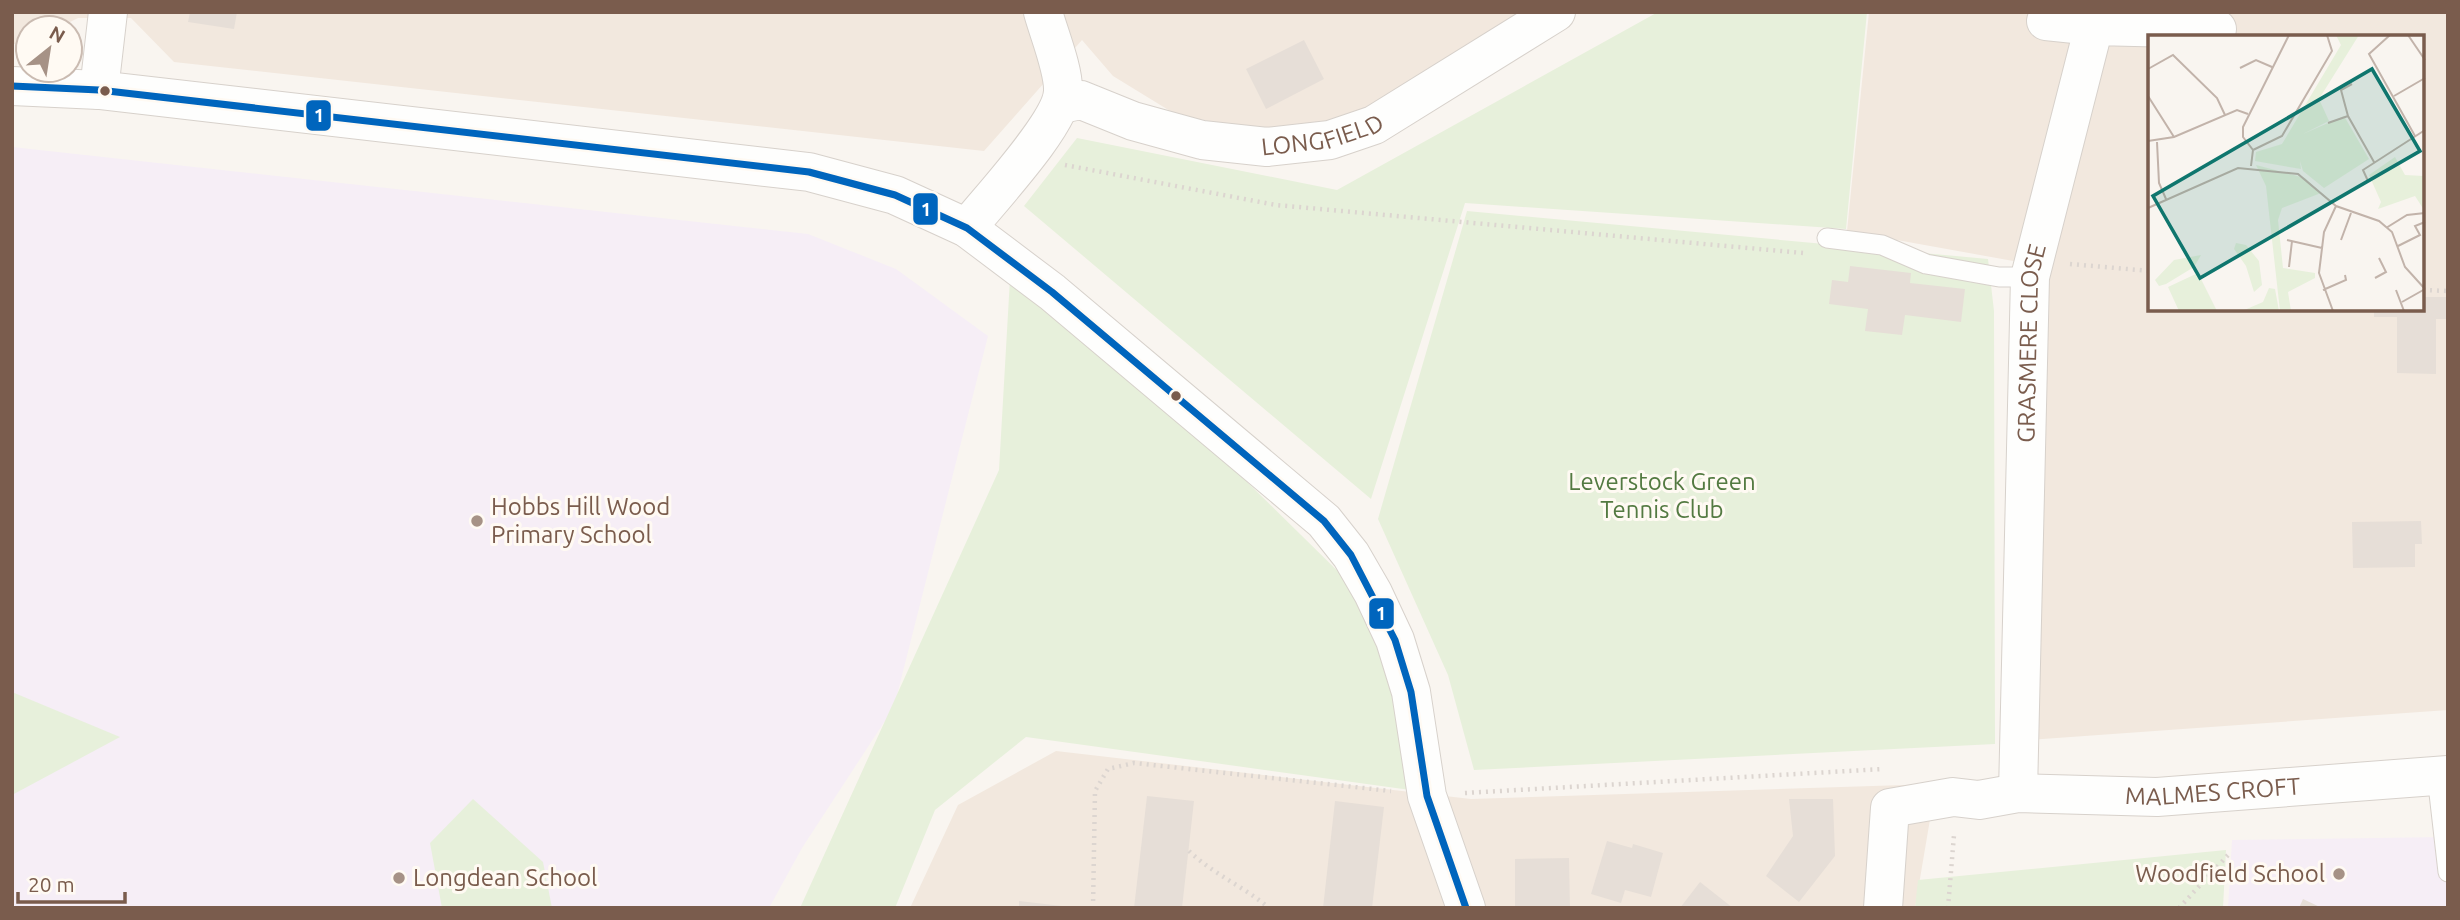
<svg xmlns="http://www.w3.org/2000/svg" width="2460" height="920" font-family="Ubuntu,sans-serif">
  <rect width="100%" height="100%" fill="#f9f5f0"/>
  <g fill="#f2e8de" fill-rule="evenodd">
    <path d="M12,12H1535L1414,90L1329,127L1253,130L1175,114L1113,76L1082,40L984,151L174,62L131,18H78L58,28H28V44H12Z"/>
    <path d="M1869,12H2448V710L2029,740L2041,266L1847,231ZM2150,37H2423V310H2150Z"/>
    <path d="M1056,751L1471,799L1936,784L1915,908H910L958,805Z"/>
  </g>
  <g fill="#f6eef6">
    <path d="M12,147L808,234L896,269L988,336L894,707L802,848L769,908H12Z"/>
    <path d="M2448,837V908H2228L2232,840Z"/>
  </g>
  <g fill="#e7f0db">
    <path d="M1658,12H1867L1846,229L1465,203L1371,499L1024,206L1077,138L1337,190Z"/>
    <path d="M1467,211L1988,259L1994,311L1995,744L1474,770L1448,675L1378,519Z"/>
    <path d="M1012,244L1181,417L1360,593L1425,792L1026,737L935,810L895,908H800L999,470Z"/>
    <path d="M12,692L120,737L12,795Z"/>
    <path d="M473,799L543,862L552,908H442L430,843Z"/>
    <path d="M2226,850L2223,908H1915L1918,880Z"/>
  </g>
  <g fill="#e6ded7">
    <path d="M190,12H237L234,29L188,22Z"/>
    <path d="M1304,40L1324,79L1266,109L1246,69Z"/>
    <path d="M1850,266L1911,273L1910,283L1965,289L1961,322L1905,315L1902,335L1865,331L1868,309L1829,304L1832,280L1848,282Z"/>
    <path d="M2423,297H2447V319H2436V374L2397,373V317H2374V310H2423Z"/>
    <path d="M2421,521L2422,544H2415V567L2353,568L2352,522Z"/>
    <path d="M1147,796L1194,801L1182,908H1134Z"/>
    <path d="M1789,799H1833L1835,856L1799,902L1766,876L1793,836Z"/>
    <path d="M1335,801L1384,807L1372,908H1323Z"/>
    <path d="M1607,841L1632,848L1633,844L1663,853L1651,897L1625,890L1621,903L1591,894Z"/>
    <path d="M1569,858L1570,908H1515V859Z"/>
    <path d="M1700,882L1733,908H1680Z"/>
    <path d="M2303,899L2322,908H2299Z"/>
    <path d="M1019,901L1062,906V908H1019Z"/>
  </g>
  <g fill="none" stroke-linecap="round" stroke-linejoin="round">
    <defs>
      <g id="service">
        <path d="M1827,238L1882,245L1926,264L1999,277H2030"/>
        <path d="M2437,776L2448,872"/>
      </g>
      <g id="minor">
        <path d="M2046,21L2094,26"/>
        <path d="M99,90L108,12"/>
        <path id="s1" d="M1061,104L1081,100L1133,121L1202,140L1267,147L1330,140L1374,125L1556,12"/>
        <path d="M967,228C989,200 1062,123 1063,91C1064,70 1049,34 1043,12"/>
        <path id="s2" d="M2018,793L2030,277L2094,26L2217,29"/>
        <path id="s3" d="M1883,908L1890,808L1953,797L1979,800L2018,793L2157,797L2448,775"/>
      </g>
      <path id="tertiary" d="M12,86L99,90L809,172L895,195L967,228L1052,292L1324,521L1351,555L1373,593L1395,640L1411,692L1427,796L1466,908"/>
    </defs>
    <use href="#service" stroke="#d7d1cb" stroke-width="21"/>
    <use href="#minor" stroke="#d7d1cb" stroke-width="40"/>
    <use href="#tertiary" stroke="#d7d1cb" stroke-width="40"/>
    <g stroke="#dcd5d0" stroke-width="4.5" stroke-dasharray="2 5" stroke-linecap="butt">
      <path d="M1065,165L1276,205L1803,253"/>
      <path d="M2070,264L2150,271"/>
      <path d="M2423,290L2448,291"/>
      <path d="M1465,793L1883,769"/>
      <path d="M1189,851C1213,874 1243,886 1269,908"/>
      <path d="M1093,908L1095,791L1108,769L1134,763L1391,791"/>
      <path d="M1948,908L1954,835"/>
      <path d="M2179,908L2228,855"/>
    </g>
    <use href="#service" stroke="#fefefd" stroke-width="19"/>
    <use href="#minor" stroke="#fefefd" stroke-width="38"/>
    <use href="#tertiary" stroke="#fefefd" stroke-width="38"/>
    <defs>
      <path id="bus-1" d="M12,86L99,90L809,172L895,195L967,228L1052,292L1324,521L1351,555L1395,640L1411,692L1427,796L1466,908"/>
    </defs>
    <use href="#bus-1" stroke="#fffaf3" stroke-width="12"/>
    <use href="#bus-1" stroke="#0065bd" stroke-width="7"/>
  </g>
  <g fill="#7a5c4d" stroke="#fffaf3" stroke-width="2.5">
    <circle cx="105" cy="91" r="6"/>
    <circle cx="1176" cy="396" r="6"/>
  </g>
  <g fill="#a69286" stroke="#fffaf3" stroke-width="2.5">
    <circle cx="477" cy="521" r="7"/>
    <circle cx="2339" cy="874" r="7"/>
    <circle cx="399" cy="878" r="7"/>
  </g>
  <g text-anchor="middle" stroke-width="6" stroke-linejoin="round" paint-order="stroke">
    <g font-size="24" fill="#7a5c4d" stroke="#fffaf3">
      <text dy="8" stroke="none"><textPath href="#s1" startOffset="270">LONGFIELD</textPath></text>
      <text dy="8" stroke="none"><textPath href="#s2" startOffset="450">GRASMERE CLOSE</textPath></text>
      <text dy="8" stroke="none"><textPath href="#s3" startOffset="425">MALMES CROFT</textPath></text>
    </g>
    <g font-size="24" fill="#537a41" stroke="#fffaf3">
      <text x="1662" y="490">Leverstock Green<tspan x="1662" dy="28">Tennis Club</tspan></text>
    </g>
    <g font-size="24" fill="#7a5c4d" stroke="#fffaf3" text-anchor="start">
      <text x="491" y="515">Hobbs Hill Wood<tspan x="491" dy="28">Primary School</tspan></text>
      <text x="2325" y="882" text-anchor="end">Woodfield School</text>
      <text x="413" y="886">Longdean School</text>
    </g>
  </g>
  <g transform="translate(2148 35)">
    <rect width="276" height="276" fill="#f9f5f0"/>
    <path d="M188,0H211L171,64L181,86L155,99L196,81L221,124L176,153L155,136L152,126L153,134L107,126L108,117L134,109L193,10ZM247,122L257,140L276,141V175L267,161L230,174L233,167L221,140ZM108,130L157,143L173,158L134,173L130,185L135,233L167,238V243L140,257L143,276H132L118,151ZM88,208L98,210L111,226L114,250L106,257L98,231L86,214ZM53,220L46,232L18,249L11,251L7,245L26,225ZM50,238L69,276H31L20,252ZM121,253L127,254L131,276H94L115,267Z" fill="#e7f0db"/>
    <path fill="none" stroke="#c2b3aa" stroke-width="2" d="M242,0L221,19L267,101M260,0L277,25M92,33L108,25L124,32M0,34L25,20L69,63L77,80M204,49L193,55L200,81L226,127M0,61L26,102M246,61L277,43M180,88L200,81M0,106L26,102L89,75L100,79M9,107L11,148L18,164M105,115L134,101L184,16L179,0M103,131L105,115L95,102V92L141,0M220,146L215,135L277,95M0,173L90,133L150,139L188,171L231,186L244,197L257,232L277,254M238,193L259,180L277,178M139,205L174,213M193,205L203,178M250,211L272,200L267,191L277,187M141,232L144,206M227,243L238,237L231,223M175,255L198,245L197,240M248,255L256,276M254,267L277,254M185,276L171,238L176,197L188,171"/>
    <path fill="#0f766e" fill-opacity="0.15" stroke="#0f766e" stroke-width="3.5" d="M224,34L272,116L52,243L5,161Z"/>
    <rect width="276" height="276" fill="none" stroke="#7a5c4d" stroke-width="3.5"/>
  </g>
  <g stroke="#fffaf3" stroke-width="2.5">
    <rect x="305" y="99" width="27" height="33" rx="7" fill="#0065bd"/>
    <rect x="912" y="192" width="27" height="34" rx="7" fill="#0065bd"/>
    <rect x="1368" y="597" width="27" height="33" rx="7" fill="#0065bd"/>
  </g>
  <g font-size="19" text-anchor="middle" font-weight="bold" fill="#fff">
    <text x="319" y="122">1</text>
    <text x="926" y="216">1</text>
    <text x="1381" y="620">1</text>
  </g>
  <rect width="2460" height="920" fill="none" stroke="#7a5c4d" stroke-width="28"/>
  <g transform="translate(49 49) rotate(30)"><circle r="33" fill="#fffaf3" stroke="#cabbb1" stroke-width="2"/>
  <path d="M0-5L12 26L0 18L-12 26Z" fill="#a69286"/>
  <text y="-10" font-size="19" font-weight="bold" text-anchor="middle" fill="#7a5c4d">N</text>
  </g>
  <path d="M18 892v10h107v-10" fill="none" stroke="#7a5c4d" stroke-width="3.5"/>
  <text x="28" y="892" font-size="21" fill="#7a5c4d" stroke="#fffaf3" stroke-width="5" paint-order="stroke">20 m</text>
</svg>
